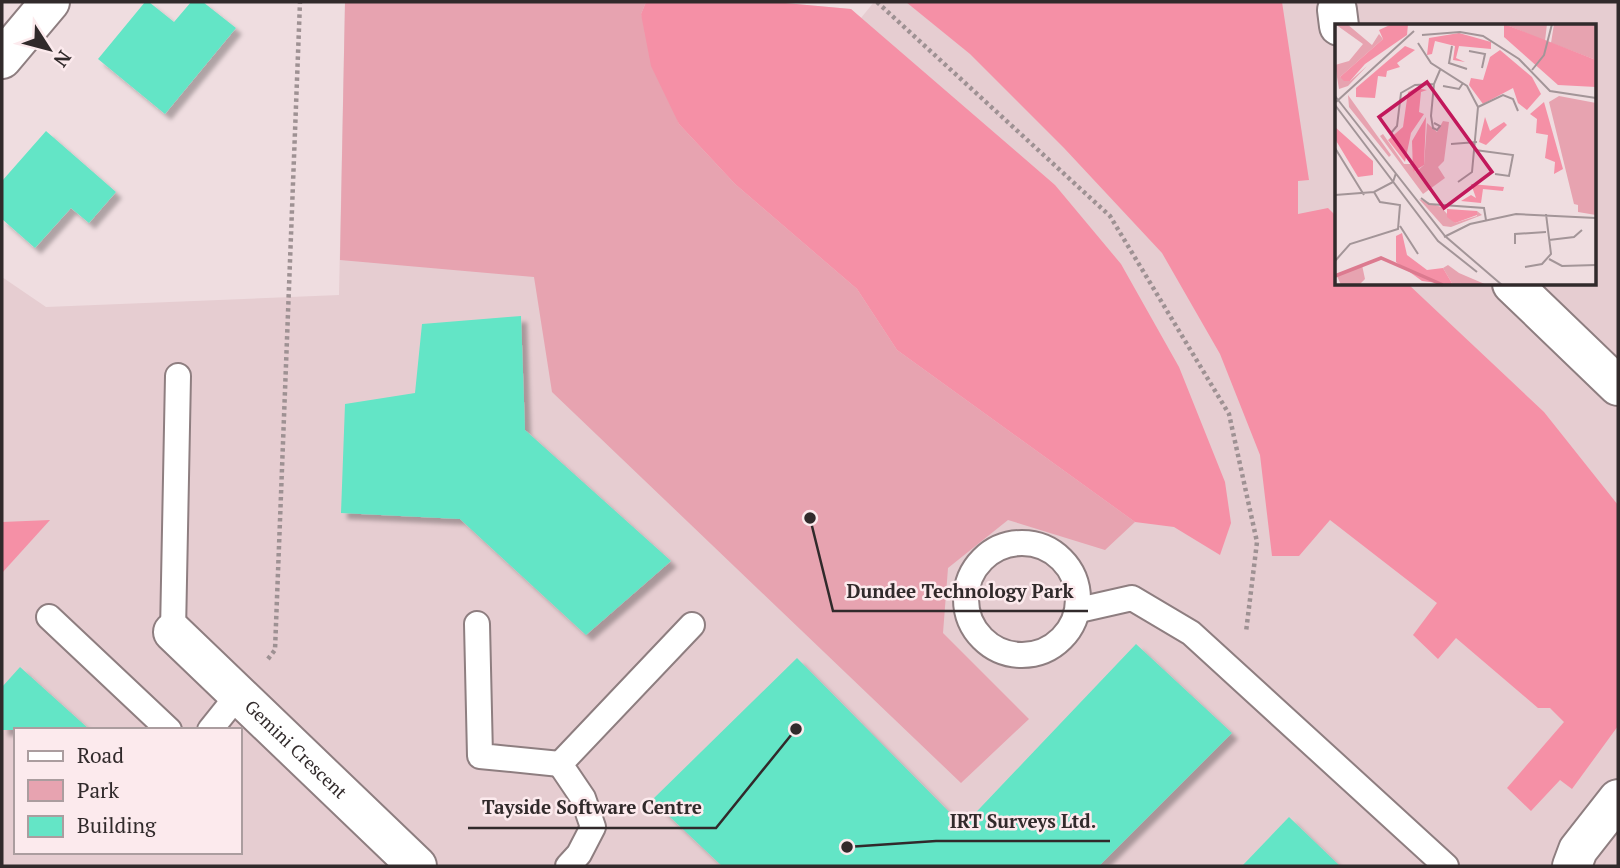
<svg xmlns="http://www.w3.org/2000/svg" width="1620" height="868" font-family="'PT Serif',serif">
  <defs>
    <filter id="shadow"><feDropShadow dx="6" dy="6" stdDeviation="2" flood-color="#0004"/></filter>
  </defs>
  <rect width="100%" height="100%" fill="#efdde0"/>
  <path fill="#e6cdd1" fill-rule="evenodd" d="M345,2H782L785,3L851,9L861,18L874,2H1618V866H2V277L46,307L339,295ZM1336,26H1594V284H1336ZM16,730H240V852H16Z"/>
  <path fill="#e7a3b0" d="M345,2H646L641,14L679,124L735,184L857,289L897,350L1135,522L1105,550L1008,520L948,568L943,633L1029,719L961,783L552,392L534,277L340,260Z"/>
  <g fill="#f590a6">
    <path d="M646,2H782L785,3L851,9L1055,185L1121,264L1179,367L1225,482L1231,523L1220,555L1174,527L1135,522L897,350L857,289L735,184L679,124L651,66L641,14Z"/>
    <path d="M906,2H1282L1309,180L1298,181V214L1328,208L1336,216V284H1408L1544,412L1618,505V726L1572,789L1560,780L1531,811L1507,788L1564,722L1550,708H1538L1456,638L1438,659L1413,635L1437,603L1330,520L1299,556H1272L1260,455L1220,354L1162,253L1064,148L970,54Z"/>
    <path d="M50,520L2,573V522Z"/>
  </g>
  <g fill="#64e5c6" filter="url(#shadow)">
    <path d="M145,2H149L174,22L191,2H203L236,28L165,114L98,59Z"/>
    <path d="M46,131L116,192L89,223L71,208L35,248L2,219V181Z"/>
    <path d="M521,316L525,430L671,561L586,635L460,519L341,513L345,404L415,393L422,324Z"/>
    <path d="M1136,644L1232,733L1099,866H722L652,800L797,658L963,826Z"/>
    <path d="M20,667L90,730H2V687Z"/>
    <path d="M1289,817L1340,866H1242Z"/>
  </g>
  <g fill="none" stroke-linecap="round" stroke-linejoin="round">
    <defs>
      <g id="service">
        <circle cx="1022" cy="599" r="56"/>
        <path d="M1079,610L1132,598L1191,633L1446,866"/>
        <path d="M49,617L169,730"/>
        <path d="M477,624L480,756L560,764"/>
        <path d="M173,632L178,376"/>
        <path d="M210,730L238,695"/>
        <path d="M568,866L579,854L593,827L583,798L560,764L692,625"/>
      </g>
      <g id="minor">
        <path d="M1337,10L1339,26"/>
        <path d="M2,59L50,2"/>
        <path d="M1512,284L1618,386"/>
        <path id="s1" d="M173,632L417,866"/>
        <path d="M1572,866L1578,850L1618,799"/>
      </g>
    </defs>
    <use href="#service" stroke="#8e7e80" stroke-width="28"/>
    <use href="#minor" stroke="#8e7e80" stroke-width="42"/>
    <g stroke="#9e9193" stroke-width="4.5" stroke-dasharray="3.5 3.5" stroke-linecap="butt">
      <path d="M877,2L1110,216L1229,414L1257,542L1246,632"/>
      <path d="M268,659L275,650L300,2"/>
    </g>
    <use href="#service" stroke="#fff" stroke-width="24"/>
    <use href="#minor" stroke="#fff" stroke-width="38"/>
  </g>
  <g text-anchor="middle" stroke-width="5" stroke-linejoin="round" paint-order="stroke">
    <g font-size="18" fill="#312a2b" stroke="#fceaed">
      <text dy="6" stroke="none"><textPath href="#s1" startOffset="170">Gemini Crescent</textPath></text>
    </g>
  </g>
  <g transform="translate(1335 24)">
    <rect width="261" height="261" fill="#efdde0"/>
    <path d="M0,0H12L37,21L44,10L48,15L5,53L15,57L32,42L13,62L4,65L0,41L14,37L28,20ZM169,0H212L210,17ZM219,0H261V36L216,19ZM13,71L56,131L54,133L14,83ZM224,72L261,79V191L243,188V181L239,180L214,78ZM108,97L114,98L109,137L103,143L110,154L88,170L45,112L48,110L69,140H76L81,148L89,141L92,99L102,108ZM84,175L106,183L120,199L142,192V187L147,191L116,203L108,202ZM27,241L30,255L24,261H6L2,252ZM113,241L124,249L152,261H118L108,244Z" fill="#e7a3b0"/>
    <path d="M57,0H73L72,11L30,40L15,57H9L5,53L48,15L44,6ZM169,0L261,36V63L223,61L169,13ZM124,9L156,18V25L124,22L121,34L130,38L118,36L120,22L100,17L97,30L92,31L94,14ZM70,22L80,26L62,39L65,43L52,47L51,53L43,52L40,74L21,73V64ZM165,26L197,53L206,70L192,86L183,79L178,64L148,80L134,61L136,54L148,56L155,33ZM81,64L92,66L86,68L84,88L89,90L76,109L70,138L53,116L68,103L73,68ZM209,78L228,145L219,150L220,138L210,134L213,111L201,109L202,95L195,90ZM91,93L89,141L78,148L77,117ZM150,93L155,107L169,98L172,101L151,121L144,118ZM0,103L38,137V151L23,153L0,115ZM136,160L169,163L168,167L148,165L146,179L126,177L136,171L141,174ZM112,185L142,187V191L120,199L112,193ZM67,209L72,231L92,246L108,244L118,261L87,257L61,238V212Z" fill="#f590a6"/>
    <path fill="none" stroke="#dc7a8f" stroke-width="3.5" d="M0,252L46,234L108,261"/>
    <path fill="none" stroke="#a39598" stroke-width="2" d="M87,11L125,8L148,12L184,35L215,67L261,74M83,19L96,39L132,62L143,83L137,148L123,158M117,22L114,39L132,45M134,27L150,30L147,44M197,46L209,31L217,0M99,60L96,92L98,104L102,106L105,102L99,99M108,62L124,65L128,59M0,72L110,212L167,261M1,78L79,7M0,81L103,217L142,248M143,83L168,71L178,75L183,87M56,109L62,102L66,69L80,61L99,60L105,46M116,120L142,118M0,124L29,171M140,126L178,131L174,152L160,150M0,171L39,168L58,158L61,149M86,174L94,180L149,184L151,196M65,202L83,230M109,213L135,200L181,190L261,194M214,216L239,213L247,206M180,220V210L211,208M214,235L227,242L261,241M0,237L15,220L63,205L65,181L45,178L39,168M190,243L207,240L216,230L211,190"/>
    <path fill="#c2185b" fill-opacity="0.15" stroke="#c2185b" stroke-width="3.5" d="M92,58L157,148L109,184L44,93Z"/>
    <rect width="261" height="261" fill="none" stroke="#312a2b" stroke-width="3.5"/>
  </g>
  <path fill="none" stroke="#312a2b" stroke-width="2.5" d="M810 518L833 611H1088M796 729L716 828H468M847 847L936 841H1110"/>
  <g fill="#312a2b" stroke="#fceaed" stroke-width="2.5">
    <circle cx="810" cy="518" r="7"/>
    <circle cx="796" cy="729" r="7"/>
    <circle cx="847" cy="847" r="7"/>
  </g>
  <g font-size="19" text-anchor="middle" font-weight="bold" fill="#312a2b" stroke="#fceaed" stroke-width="5" stroke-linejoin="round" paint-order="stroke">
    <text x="960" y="598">Dundee Technology Park</text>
    <text x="592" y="814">Tayside Software Centre</text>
    <text x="1023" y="828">IRT Surveys Ltd.</text>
  </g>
  <rect width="1620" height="868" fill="none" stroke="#312a2b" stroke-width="7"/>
  <rect x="14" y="728" width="228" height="126" fill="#fceaed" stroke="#ab9d9f" stroke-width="2"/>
  <rect x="28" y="751" width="35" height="10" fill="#ffffff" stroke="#ab9d9f" stroke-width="2"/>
  <text x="77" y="763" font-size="21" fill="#312a2b">Road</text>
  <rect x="28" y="780" width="35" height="21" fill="#e7a3b0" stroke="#ab9d9f" stroke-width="2"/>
  <text x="77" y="798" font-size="21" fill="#312a2b">Park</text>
  <rect x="28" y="816" width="35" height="21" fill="#64e5c6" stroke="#ab9d9f" stroke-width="2"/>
  <text x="77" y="833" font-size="21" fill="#312a2b">Building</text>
  <g transform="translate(49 49) rotate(126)" stroke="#fceaed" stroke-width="5" paint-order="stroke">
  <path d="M0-5L12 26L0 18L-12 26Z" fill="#312a2b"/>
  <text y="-10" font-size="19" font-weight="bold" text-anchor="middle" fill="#312a2b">N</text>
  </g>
</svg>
